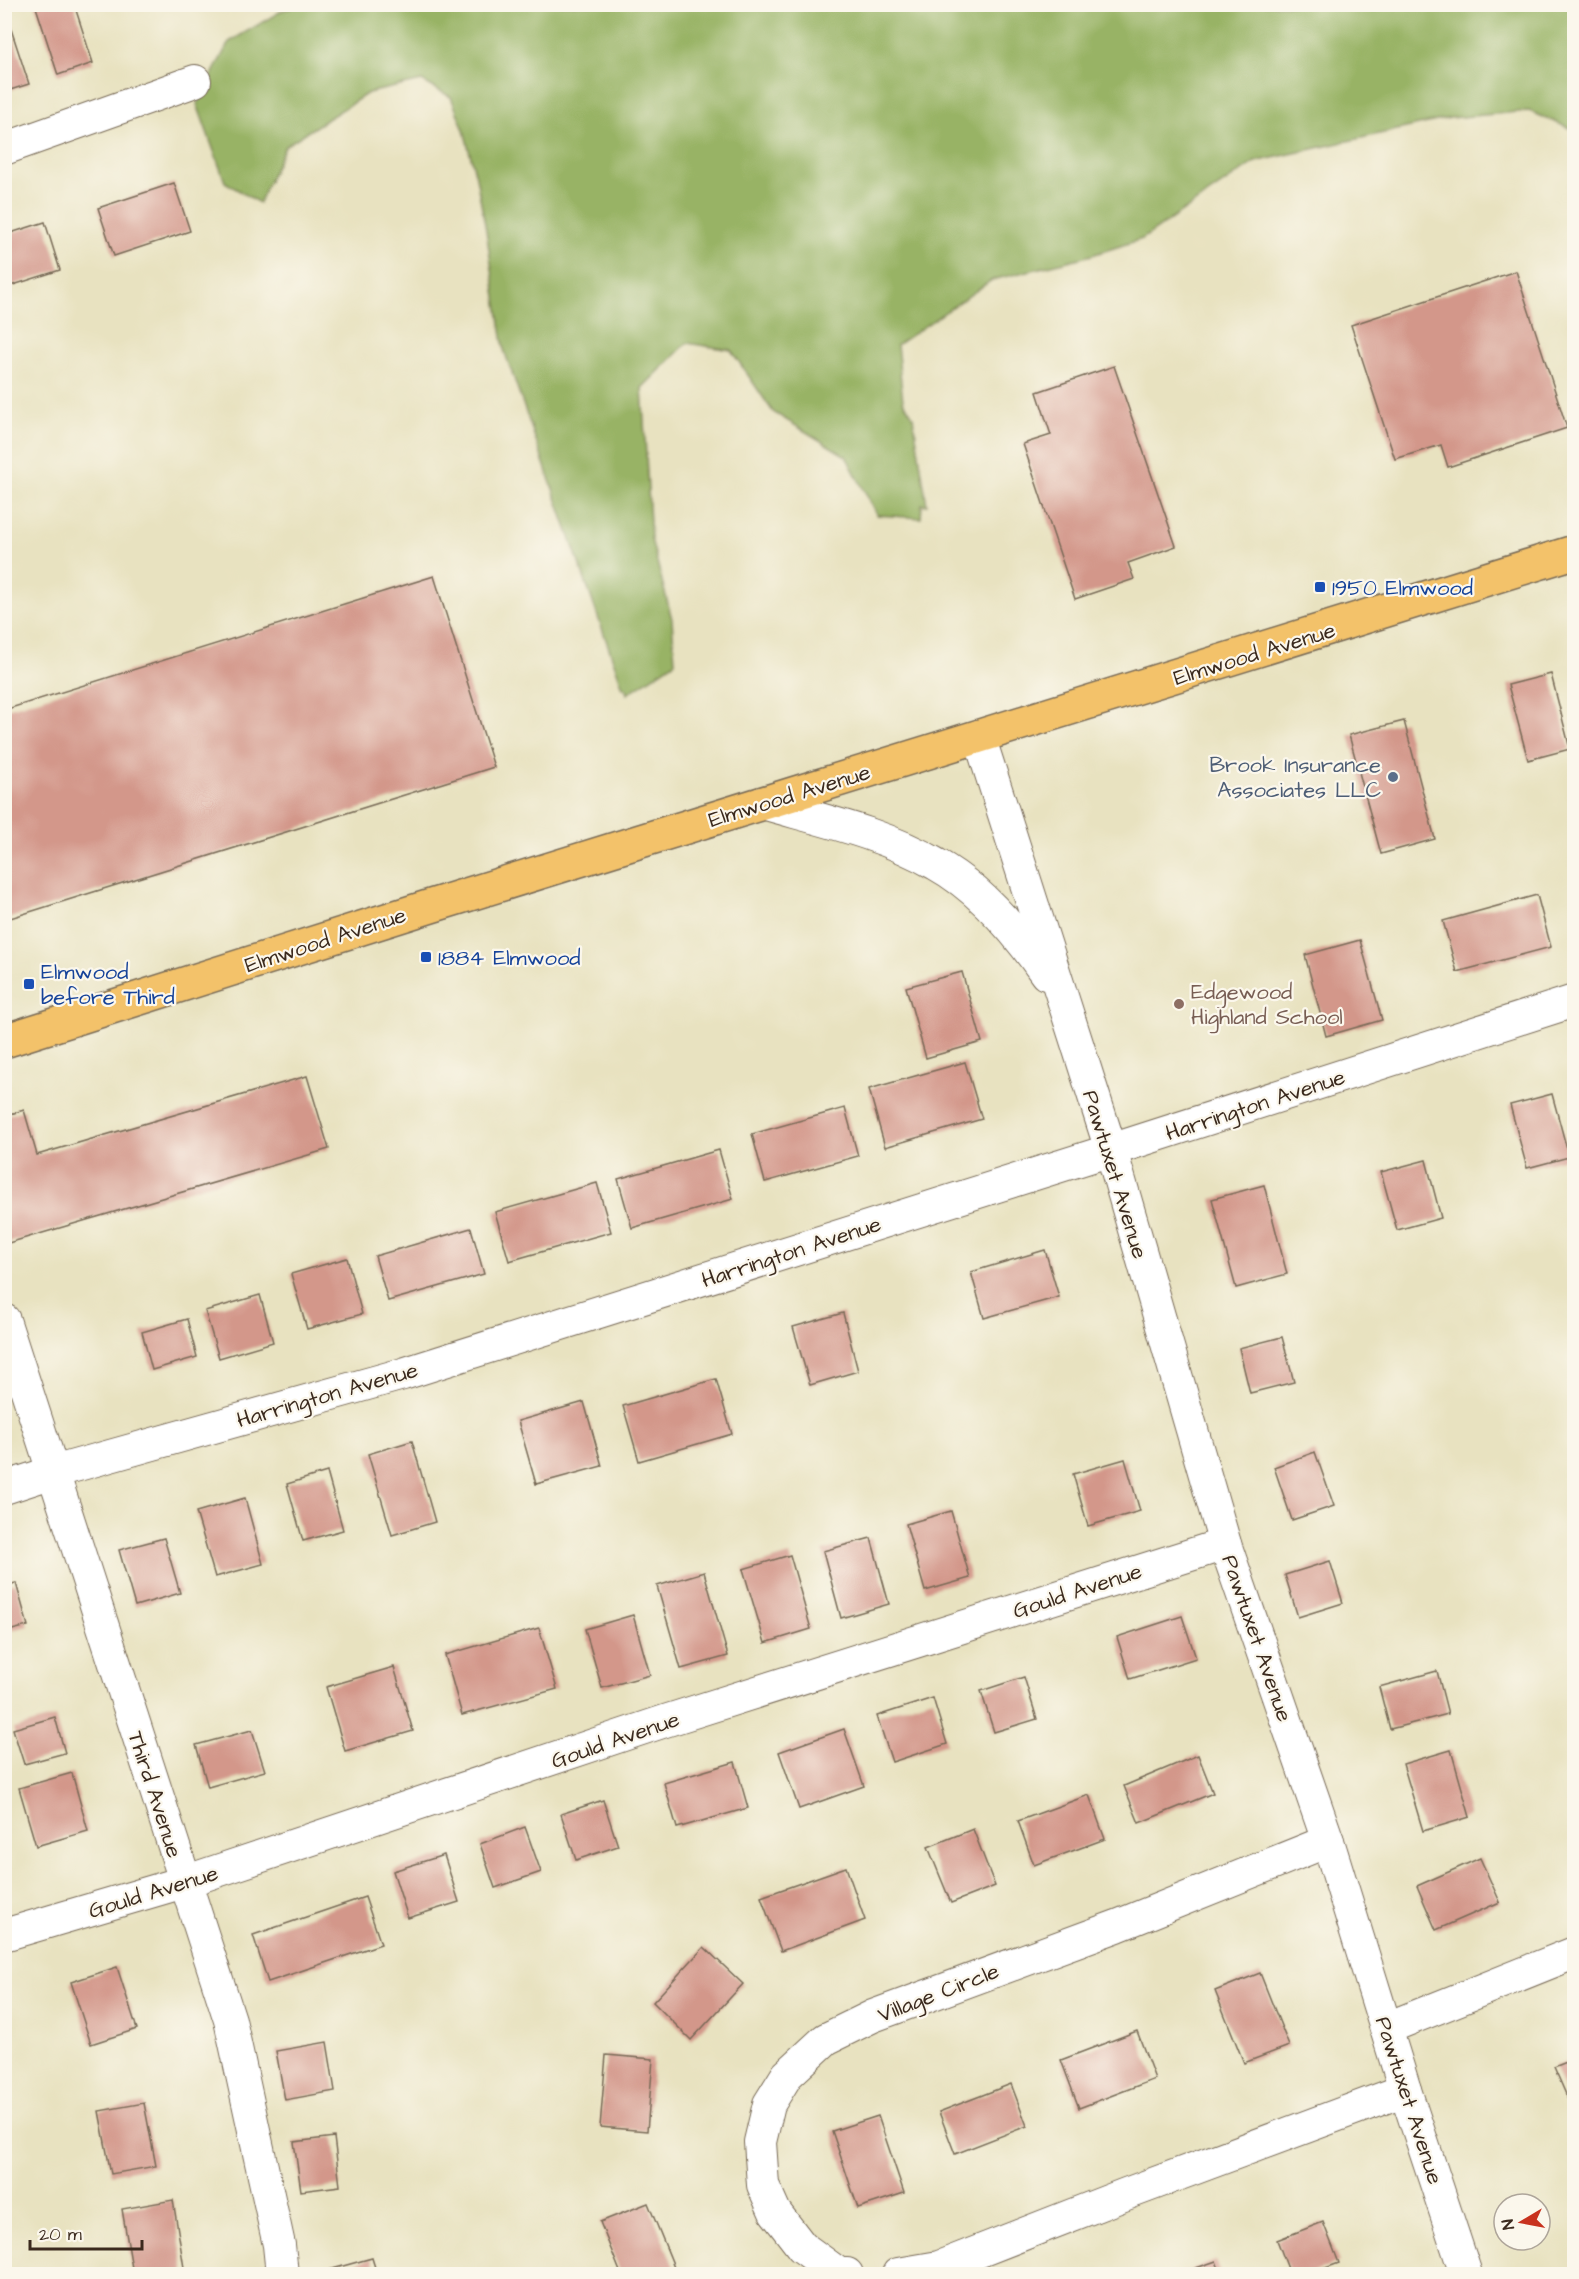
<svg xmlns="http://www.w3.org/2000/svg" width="1579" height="2279" font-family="'Architects Daughter',sans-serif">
  <rect width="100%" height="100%" fill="#fbf7ec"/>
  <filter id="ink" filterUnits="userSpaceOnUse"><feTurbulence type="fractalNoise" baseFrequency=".0167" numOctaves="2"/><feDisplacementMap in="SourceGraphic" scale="12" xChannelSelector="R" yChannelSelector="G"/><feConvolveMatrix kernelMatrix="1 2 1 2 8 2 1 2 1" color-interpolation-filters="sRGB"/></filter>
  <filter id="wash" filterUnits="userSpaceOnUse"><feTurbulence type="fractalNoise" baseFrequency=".008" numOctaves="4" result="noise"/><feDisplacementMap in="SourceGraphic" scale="24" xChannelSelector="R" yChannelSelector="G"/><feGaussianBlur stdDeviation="1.35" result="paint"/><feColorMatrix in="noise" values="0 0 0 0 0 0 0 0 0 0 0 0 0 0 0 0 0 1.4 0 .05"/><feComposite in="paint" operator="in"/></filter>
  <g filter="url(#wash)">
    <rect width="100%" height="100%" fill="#e8e2c0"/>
    <path fill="#98b365" stroke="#6a6e42" stroke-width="1.5" d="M305,5H1574V130L1529,111L1450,118L1255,162L1142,239L1092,255L992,280L897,345L903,401L913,416L927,505L922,504L921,518L877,515L846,456L773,412L731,350L687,343L642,388L651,539L672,619L675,662L627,694L625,687L623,688L504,350L486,230L476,177L464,130L451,97L422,81L368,93L285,146L259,203L225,182L197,104L229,42L283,10Z"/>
    <g id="blocks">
      <g fill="#d3978a">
        <path d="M35,4H74L93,63L58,75Z"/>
        <path d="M8,20L29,84L4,92V21Z"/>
        <path d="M174,183L190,231L114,256L98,208Z"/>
        <path d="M45,222L60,270L4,288V235Z"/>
        <path d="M1516,271L1567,428L1448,467L1441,445L1395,459L1351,325Z"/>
        <path d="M1114,366L1176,546L1128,563L1134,579L1075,599L1023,444L1051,435L1037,392Z"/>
        <path d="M434,576L494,767L4,920V710Z"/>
        <path d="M1551,674L1570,749L1528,760L1508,685Z"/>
        <path d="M1404,721L1435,839L1381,854L1349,735Z"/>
        <path d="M1537,895L1551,947L1457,972L1443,921Z"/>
        <path d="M1360,940L1382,1020L1326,1036L1305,955Z"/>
        <path d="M962,972L982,1042L926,1058L906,987Z"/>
        <path d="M965,1062L982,1119L885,1147L869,1089Z"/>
        <path d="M307,1076L329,1149L5,1244L4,1116L24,1110L37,1155Z"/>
        <path d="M1552,1094L1569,1157L1527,1168L1510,1105Z"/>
        <path d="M845,1108L858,1156L765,1182L752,1134Z"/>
        <path d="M719,1150L733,1199L632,1228L618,1179Z"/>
        <path d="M1426,1160L1441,1218L1397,1230L1381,1172Z"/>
        <path d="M597,1183L611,1232L509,1261L495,1212Z"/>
        <path d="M1264,1185L1287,1274L1236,1288L1212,1199Z"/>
        <path d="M471,1228L484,1274L388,1301L375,1256Z"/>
        <path d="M1045,1250L1059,1297L984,1318L971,1272Z"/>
        <path d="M347,1258L362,1314L307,1329L291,1274Z"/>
        <path d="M260,1295L273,1342L219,1358L205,1311Z"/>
        <path d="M843,1313L858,1371L810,1385L793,1327Z"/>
        <path d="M187,1319L197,1357L152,1370L142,1332Z"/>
        <path d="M1282,1337L1294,1382L1250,1393L1239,1348Z"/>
        <path d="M716,1379L732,1434L639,1461L623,1406Z"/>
        <path d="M584,1402L602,1466L536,1484L518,1421Z"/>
        <path d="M412,1441L435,1522L392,1535L368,1454Z"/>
        <path d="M1315,1452L1334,1506L1292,1520L1274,1467Z"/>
        <path d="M1125,1459L1140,1511L1088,1526L1073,1474Z"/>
        <path d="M327,1472L343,1530L303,1541L287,1484Z"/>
        <path d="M245,1498L263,1564L215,1577L196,1512Z"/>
        <path d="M951,1511L970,1578L925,1591L906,1524Z"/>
        <path d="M164,1538L180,1593L135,1606L119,1550Z"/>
        <path d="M871,1538L889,1604L841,1618L823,1551Z"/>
        <path d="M790,1555L811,1629L765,1643L743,1569Z"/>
        <path d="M1330,1561L1343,1603L1298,1617L1285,1575Z"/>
        <path d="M704,1572L728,1656L681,1669L657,1586Z"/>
        <path d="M16,1583L28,1626L4,1632V1586Z"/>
        <path d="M633,1615L650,1675L602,1688L585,1629Z"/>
        <path d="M1182,1616L1196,1658L1130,1679L1117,1637Z"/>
        <path d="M539,1628L557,1689L462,1715L445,1655Z"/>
        <path d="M394,1667L413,1731L345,1751L326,1687Z"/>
        <path d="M1437,1671L1448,1714L1390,1729L1379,1687Z"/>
        <path d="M1024,1677L1037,1719L994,1732L981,1691Z"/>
        <path d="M933,1698L947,1744L892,1762L877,1716Z"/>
        <path d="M55,1717L65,1753L24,1764L13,1729Z"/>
        <path d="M844,1729L864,1786L799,1809L779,1752Z"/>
        <path d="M252,1730L265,1771L208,1787L196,1745Z"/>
        <path d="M1451,1750L1470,1817L1423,1831L1403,1764Z"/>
        <path d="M1198,1755L1213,1793L1139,1823L1124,1786Z"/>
        <path d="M735,1762L748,1808L677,1828L664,1783Z"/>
        <path d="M72,1773L88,1831L36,1846L19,1788Z"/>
        <path d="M1089,1795L1105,1839L1034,1865L1018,1821Z"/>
        <path d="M603,1800L618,1846L576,1860L561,1814Z"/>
        <path d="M525,1827L541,1872L495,1888L480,1844Z"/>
        <path d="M973,1829L995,1886L951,1903L928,1847Z"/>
        <path d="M444,1855L459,1902L408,1918L393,1871Z"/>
        <path d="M1480,1858L1500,1902L1436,1930L1417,1886Z"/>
        <path d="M846,1867L865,1920L781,1951L761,1897Z"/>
        <path d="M365,1897L381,1944L268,1982L253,1935Z"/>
        <path d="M704,1947L743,1984L691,2040L653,2002Z"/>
        <path d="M117,1967L137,2029L91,2044L71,1982Z"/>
        <path d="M1260,1973L1289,2046L1244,2063L1215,1991Z"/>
        <path d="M1137,2031L1155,2079L1079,2108L1061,2060Z"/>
        <path d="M327,2042L335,2091L285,2100L276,2051Z"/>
        <path d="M606,2055L653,2059L647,2131L600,2127Z"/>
        <path d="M1574,2059V2096L1568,2099L1554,2067Z"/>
        <path d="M1011,2084L1027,2126L955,2154L939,2112Z"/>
        <path d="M144,2103L156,2166L111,2174L99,2111Z"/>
        <path d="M878,2116L904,2193L858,2208L832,2131Z"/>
        <path d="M334,2137L340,2186L301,2191L294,2142Z"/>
        <path d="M173,2200L185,2274H133L122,2209Z"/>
        <path d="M648,2203L677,2274H621L600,2222Z"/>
        <path d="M1323,2222L1339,2263L1309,2274H1290L1277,2240Z"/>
        <path d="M372,2258L377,2274H326L325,2271Z"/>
        <path d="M1216,2261L1221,2274H1179Z"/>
      </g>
    </g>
  </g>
  <g filter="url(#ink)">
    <use href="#blocks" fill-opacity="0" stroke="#786a57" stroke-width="1.5"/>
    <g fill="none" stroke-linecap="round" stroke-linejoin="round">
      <defs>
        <g id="minor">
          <path d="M4,149L195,81"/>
          <path d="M979,736L1111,1150L1225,1544L1328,1841L1405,2090L1466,2274"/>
          <path d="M762,803C821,820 883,833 936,864C981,889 1017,932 1046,974"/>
          <path d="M4,1320L230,2020L279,2245L282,2274"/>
          <path d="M4,1488L53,1472L403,1374L1111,1150L1574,1001"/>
          <path d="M4,1935L184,1882L665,1721L1225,1544"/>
          <path d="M1387,2028L1574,1953"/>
          <path d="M847,2274H839L802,2247L775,2212L763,2185L760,2142L769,2104L787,2075L826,2039L873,2016L1117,1926L1328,1841"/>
          <path d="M898,2274L939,2267L1126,2194L1405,2090"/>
        </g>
        <path id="primary" d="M4,1041L431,906L1574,552"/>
      </defs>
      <use href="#minor" stroke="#786a57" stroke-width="34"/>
      <use href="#primary" stroke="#786a57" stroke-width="36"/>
      <use href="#minor" stroke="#fff" stroke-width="32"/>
      <use href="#primary" stroke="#f3c26a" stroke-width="33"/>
    </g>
  </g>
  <g fill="#1a4fb4" stroke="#fbf7ec" stroke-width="2">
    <rect x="1314" y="581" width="12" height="12" rx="3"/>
    <rect x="420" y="951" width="12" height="12" rx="3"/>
    <rect x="23" y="978" width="12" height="12" rx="3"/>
  </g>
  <circle fill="#5c6f8a" stroke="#fbf7ec" stroke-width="2" cx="1393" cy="777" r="6"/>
  <circle fill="#8d6e63" stroke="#fbf7ec" stroke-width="2" cx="1179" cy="1004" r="6"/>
  <g text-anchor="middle" stroke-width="4.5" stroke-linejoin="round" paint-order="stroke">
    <g font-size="22" fill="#164399" stroke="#fbf7ec" text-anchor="start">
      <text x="1332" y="595">1950 Elmwood</text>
      <text x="438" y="965">1884 Elmwood</text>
      <text x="41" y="979">Elmwood<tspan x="41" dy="25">before Third</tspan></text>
    </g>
    <g font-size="22" fill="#3b2a1e" stroke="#fbf7ec">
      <text transform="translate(1254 653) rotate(-17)" y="8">Elmwood Avenue</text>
      <text transform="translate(789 795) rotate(-17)" y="8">Elmwood Avenue</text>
      <text transform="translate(325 939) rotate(-18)" y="8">Elmwood Avenue</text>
      <text transform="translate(1255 1104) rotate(-18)" y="8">Harrington Avenue</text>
      <text transform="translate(1116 1174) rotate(73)" y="8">Pawtuxet Avenue</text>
      <text transform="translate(791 1251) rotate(-18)" y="8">Harrington Avenue</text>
      <text transform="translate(327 1394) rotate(-16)" y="8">Harrington Avenue</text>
      <text transform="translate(1077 1590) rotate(-18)" y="8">Gould Avenue</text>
      <text transform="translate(1258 1638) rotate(71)" y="8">Pawtuxet Avenue</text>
      <text transform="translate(615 1739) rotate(-19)" y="8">Gould Avenue</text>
      <text transform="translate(156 1794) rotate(72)" y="8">Third Avenue</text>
      <text transform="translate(153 1891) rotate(-17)" y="8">Gould Avenue</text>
      <text transform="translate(938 1992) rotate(-21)" y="8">Village Circle</text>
      <text transform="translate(1410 2100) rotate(72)" y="8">Pawtuxet Avenue</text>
    </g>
    <g font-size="22" fill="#4e5e75" stroke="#fbf7ec" text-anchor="end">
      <text x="1381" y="772">Brook Insurance<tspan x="1381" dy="25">Associates LLC</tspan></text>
    </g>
    <g font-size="22" fill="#785e54" stroke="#fbf7ec" text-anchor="start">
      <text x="1191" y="999">Edgewood<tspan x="1191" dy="25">Highland School</tspan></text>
    </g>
  </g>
  <rect width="1579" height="2279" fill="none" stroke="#fbf7ec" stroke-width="24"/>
  <g transform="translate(1522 2222) rotate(260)"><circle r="28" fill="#fbf7ec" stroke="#aea59a" stroke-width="1.5"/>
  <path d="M0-4.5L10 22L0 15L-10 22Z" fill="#c8321e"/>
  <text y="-9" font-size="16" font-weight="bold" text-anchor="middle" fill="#3b2a1e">N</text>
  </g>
  <path d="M30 2240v9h112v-9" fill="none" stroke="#3b2a1e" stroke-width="3"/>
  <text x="39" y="2240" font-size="18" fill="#3b2a1e" stroke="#fbf7ec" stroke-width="4.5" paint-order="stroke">20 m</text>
</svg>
